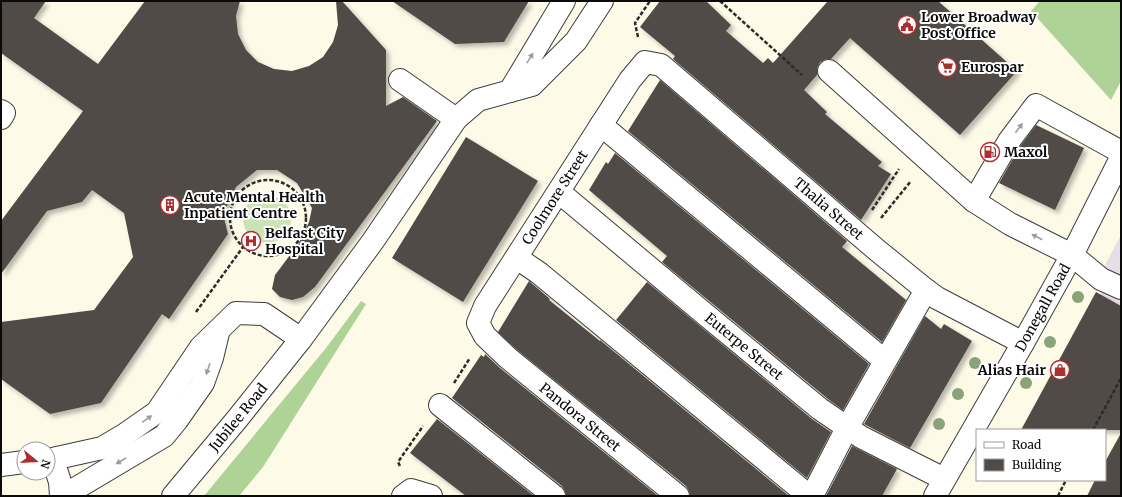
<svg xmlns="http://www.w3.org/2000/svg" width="1122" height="497" font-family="Merriweather,serif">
  <defs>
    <filter id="shadow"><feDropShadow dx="3.5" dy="3.5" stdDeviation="2" flood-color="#0004"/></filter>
  </defs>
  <rect width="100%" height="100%" fill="#fdfae8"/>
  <path fill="#e8dee8" d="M1121,235V306L1101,295L1104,267Z"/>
  <circle fill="#cce4b5" cx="267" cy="219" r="24"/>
  <g fill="#afd396">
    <path d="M1040,1H1120L1121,2V81L1111,100L1031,11Z"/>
    <path d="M361,301L366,304L263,467L239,496H204L326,348Z"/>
  </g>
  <g fill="#514b47" filter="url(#shadow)">
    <path d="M1,1H46L34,18L98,64L145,1H240L236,16L238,34L246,50L258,62L274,69L292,71L309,66L323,57L333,42L338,25L336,1H342L386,50V106L403,97L437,121L315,287L303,297L292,300L280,297L272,289L275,275L299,243L309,222L312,208L297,183L277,170H257L236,187L223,214L228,234L169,319L162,314L101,403L50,414L1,379V322L94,310L133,257L124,213L92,190L82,202L47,211L1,274V221L83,111L1,53Z"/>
    <path d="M392,1H529L504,42L455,44Z"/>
    <path d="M660,1H706L731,25L726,31L763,63L768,58L773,63L828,1H938L1017,71L960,135L850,38L831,59H826L820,62L817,68V75L804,90L827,112L825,114L882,162L878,166L891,174L861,220L673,59L675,56L640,27Z"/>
    <path d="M660,80L847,241L842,247L906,300L882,342L628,131Z"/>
    <path d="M1036,125L1084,148L1055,210L999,183L1019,148Z"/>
    <path d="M466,137L538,181L463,302L392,258Z"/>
    <path d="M615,153L869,364L843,410L828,399L662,262L667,256L589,190L606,162L608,164Z"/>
    <path d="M529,281L550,299L549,300L600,341V340L789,496H690L689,491L686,486L516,349L498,332Z"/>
    <path d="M647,282L812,419L831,432L807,478L616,320Z"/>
    <path d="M1096,292L1121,306V430H1021Z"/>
    <path d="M925,316L941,329L944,324L972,341L910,448L864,424Z"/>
    <path d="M485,354L500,368L658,496H566L565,491L562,486L452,398L481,355L484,357Z"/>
    <path d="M437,419L534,496H466L410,453Z"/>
    <path d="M1121,433V496H1087L1095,480H1105V462Z"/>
    <path d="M852,446L897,469L882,496H826Z"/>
  </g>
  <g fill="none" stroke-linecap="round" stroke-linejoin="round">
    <defs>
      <g id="minor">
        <path d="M829,71L974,201"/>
        <path d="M400,80L456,119"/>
        <path d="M510,91L564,1"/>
        <path d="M1,111L4,113L1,118"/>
        <path d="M601,125L885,361"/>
        <path d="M1121,152L1036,105L1009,141L974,201L1010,224L1072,255L1101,279L1121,288"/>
        <path id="s1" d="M559,192L706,315L820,409L861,437L944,479"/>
        <path d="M517,258L539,273L809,496"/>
        <path d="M440,405L554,496"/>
        <path d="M48,460L102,448L124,435L157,412L201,347L236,313L264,314L301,339"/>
        <path d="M53,460L60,482L61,496"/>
        <path d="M1,465L24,462"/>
        <path d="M63,496L164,436L177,420L203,383L212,358L218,333"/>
        <path id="s2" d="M173,496L238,418L301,339L373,241L456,119L478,100L532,85L576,41L602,1"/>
        <path d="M403,496L411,490L431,496"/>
        <path id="s3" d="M678,496L508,358L485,336L478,323L485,306L630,80L645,62L661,65L878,251L926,290L937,298L1023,343"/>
        <path d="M812,496L847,428L926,290"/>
        <path id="s4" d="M935,496L1023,343L1072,255L1121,158"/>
      </g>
    </defs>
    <use href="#minor" stroke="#3d3d3d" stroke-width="24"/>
    <g stroke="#2c2c2c" stroke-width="2.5" stroke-dasharray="4 2" stroke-linecap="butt">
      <path d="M720,1L802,75"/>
      <path d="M638,37L635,23L650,1"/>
      <circle cx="268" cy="218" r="38"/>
      <path d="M872,210L899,169"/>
      <path d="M881,218L911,181"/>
      <path d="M196,312L243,247"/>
      <path d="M454,383L470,358"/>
      <path d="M1093,430L1121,378"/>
      <path d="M400,466L398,462L423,426"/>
      <path d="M1058,496L1066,480"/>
    </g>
    <use href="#minor" stroke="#fff" stroke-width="22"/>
  </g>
  <g fill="#89a37a">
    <circle cx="1078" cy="297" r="6"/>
    <circle cx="1050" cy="342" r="6"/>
    <circle cx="975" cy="363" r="6"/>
    <circle cx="1026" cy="383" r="6"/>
    <circle cx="958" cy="394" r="6"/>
    <circle cx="939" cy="424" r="6"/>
  </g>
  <defs><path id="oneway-solid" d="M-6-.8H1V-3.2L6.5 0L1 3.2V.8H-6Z"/></defs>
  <g fill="#9d9d9d">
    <use href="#oneway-solid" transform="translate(530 58) rotate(-59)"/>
    <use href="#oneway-solid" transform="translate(1019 128) rotate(-53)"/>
    <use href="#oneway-solid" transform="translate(1037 237) rotate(-153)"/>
    <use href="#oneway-solid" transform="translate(208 369) rotate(109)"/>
    <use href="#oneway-solid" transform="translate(147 419) rotate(-35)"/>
    <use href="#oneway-solid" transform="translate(121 461) rotate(149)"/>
  </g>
  <defs>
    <symbol id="civic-ring" viewBox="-11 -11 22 22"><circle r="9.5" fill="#fff" stroke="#ad2e2f" stroke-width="1.5"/><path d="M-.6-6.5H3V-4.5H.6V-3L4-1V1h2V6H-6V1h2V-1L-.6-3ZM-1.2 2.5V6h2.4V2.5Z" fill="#ad2e2f"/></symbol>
    <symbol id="supermarket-ring" viewBox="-11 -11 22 22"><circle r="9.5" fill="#fff" stroke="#ad2e2f" stroke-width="1.5"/><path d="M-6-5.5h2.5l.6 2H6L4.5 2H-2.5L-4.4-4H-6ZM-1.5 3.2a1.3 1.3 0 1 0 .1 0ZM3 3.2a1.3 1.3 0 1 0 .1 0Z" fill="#ad2e2f"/></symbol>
    <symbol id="fuel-ring" viewBox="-11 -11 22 22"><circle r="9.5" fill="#fff" stroke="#ad2e2f" stroke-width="1.5"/><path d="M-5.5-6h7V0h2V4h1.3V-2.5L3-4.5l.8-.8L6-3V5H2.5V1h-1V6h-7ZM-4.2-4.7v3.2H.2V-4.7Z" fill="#ad2e2f"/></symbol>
    <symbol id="building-ring" viewBox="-11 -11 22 22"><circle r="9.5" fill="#fff" stroke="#ad2e2f" stroke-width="1.5"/><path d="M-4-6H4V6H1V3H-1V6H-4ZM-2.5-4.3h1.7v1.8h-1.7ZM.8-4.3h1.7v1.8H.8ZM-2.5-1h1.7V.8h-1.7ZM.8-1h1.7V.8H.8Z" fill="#ad2e2f"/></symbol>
    <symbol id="hospital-ring" viewBox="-11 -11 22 22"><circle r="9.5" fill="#fff" stroke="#ad2e2f" stroke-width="1.5"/><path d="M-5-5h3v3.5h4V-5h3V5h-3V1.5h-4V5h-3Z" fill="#ad2e2f"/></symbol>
    <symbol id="shop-ring" viewBox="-11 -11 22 22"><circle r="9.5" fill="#fff" stroke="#ad2e2f" stroke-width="1.5"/><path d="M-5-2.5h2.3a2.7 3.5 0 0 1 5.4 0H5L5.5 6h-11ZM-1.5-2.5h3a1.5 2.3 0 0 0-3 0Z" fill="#ad2e2f"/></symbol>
  </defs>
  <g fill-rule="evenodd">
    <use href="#civic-ring" x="896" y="14" width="22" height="22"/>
    <use href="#supermarket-ring" x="936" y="56" width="22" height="22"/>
    <use href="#fuel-ring" x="979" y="141" width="22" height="22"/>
    <use href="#building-ring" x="159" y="194" width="22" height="22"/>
    <use href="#hospital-ring" x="240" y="230" width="22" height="22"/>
    <use href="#shop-ring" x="1049" y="359" width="22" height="22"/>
  </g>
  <g text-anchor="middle" stroke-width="4" stroke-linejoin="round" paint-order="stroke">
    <g font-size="14" font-weight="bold" fill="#0a0a0a" stroke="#fff" text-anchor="start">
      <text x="921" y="22">Lower Broadway<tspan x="921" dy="16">Post Office</tspan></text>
      <text x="961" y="72">Eurospar</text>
      <text x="1004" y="157">Maxol</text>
      <text x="184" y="202">Acute Mental Health<tspan x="184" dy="16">Inpatient Centre</tspan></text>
      <text x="265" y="238">Belfast City<tspan x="265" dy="16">Hospital</tspan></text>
      <text x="1046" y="375" text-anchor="end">Alias Hair</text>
    </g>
    <g font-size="14" fill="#0a0a0a" stroke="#fff">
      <text dy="5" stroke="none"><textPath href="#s3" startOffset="413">Coolmore Street</textPath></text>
      <text dy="5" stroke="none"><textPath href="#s3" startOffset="813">Thalia Street</textPath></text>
      <text dy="5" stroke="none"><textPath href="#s4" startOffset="217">Donegall Road</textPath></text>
      <text dy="5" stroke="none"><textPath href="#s1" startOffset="241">Euterpe Street</textPath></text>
      <text transform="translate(580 417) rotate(39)" y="5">Pandora Street</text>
      <text dy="5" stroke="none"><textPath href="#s2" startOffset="102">Jubilee Road</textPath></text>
    </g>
  </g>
  <rect width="1122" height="497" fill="none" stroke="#0a0a0a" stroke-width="4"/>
  <rect x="976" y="429" width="130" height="52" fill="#ffffff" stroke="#9d9d9d"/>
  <rect x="984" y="442" width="20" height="6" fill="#ffffff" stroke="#9d9d9d"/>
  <text x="1012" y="449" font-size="12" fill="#0a0a0a">Road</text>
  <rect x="984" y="459" width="20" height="12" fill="#514b47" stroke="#9d9d9d"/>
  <text x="1012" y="469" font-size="12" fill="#0a0a0a">Building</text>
  <g transform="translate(36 461) rotate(108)"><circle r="19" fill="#ffffff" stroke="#9d9d9d"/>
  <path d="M0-3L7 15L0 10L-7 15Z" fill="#ad2e2f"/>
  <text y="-6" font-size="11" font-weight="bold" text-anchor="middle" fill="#0a0a0a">N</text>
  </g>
</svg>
